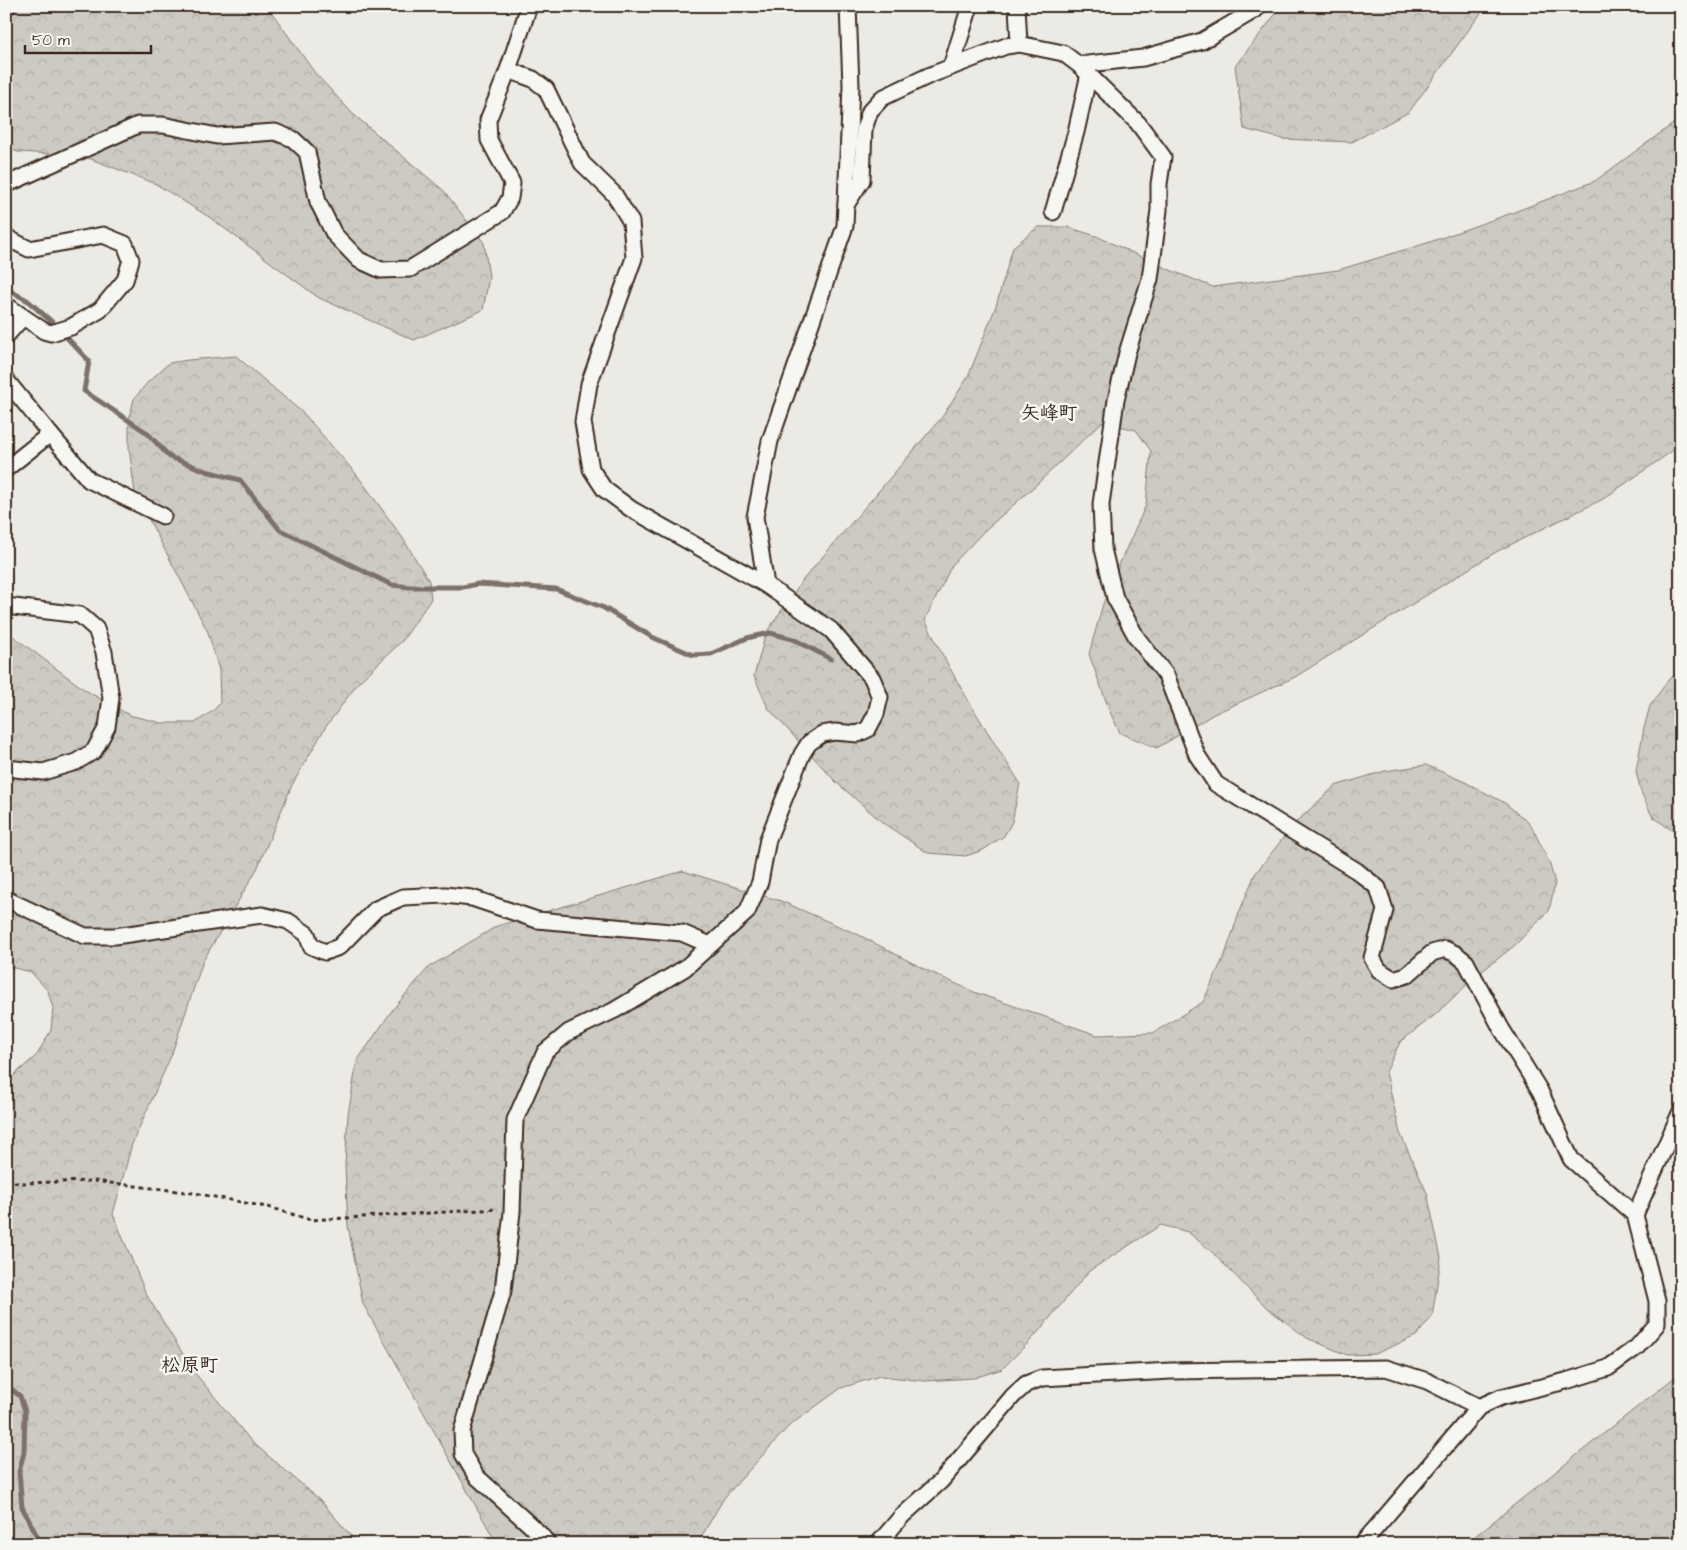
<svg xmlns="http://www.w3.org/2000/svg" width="1687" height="1550" font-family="'Architects Daughter','Klee One',sans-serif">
  <defs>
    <pattern id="forest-crowns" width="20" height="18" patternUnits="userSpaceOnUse" patternTransform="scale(1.25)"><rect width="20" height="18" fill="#cdcac4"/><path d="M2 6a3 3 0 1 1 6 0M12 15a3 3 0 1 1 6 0" fill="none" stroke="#b1aea8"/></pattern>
  </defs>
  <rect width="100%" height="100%" fill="#ebeae5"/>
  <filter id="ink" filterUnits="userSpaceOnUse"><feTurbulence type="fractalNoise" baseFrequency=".02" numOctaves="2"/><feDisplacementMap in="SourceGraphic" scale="10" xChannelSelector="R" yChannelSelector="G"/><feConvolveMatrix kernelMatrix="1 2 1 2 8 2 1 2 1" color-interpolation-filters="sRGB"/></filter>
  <g filter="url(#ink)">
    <g fill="url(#forest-crowns)" stroke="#847a71">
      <path d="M6,6H267L315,73L353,114L444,191L484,243L489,277L483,310L414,340L319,298L209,217L156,184L83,156L18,152L6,148Z"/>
      <path d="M1282,6H1486L1409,112L1352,142L1283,139L1244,129L1235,66Z"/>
      <path d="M1681,118V445L1603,499L1496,552L1295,677L1214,714L1157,748L1120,733L1110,712L1089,654L1103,604L1122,558L1146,505L1151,451L1136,430L1102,422L1036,485L984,531L952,565L925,620C952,677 986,730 1020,783L1012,822L1004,836L983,850L966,856L928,853L883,823L836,782L768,708L754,676L766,633L802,581L942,417L968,377L996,306L1013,247L1038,227H1067L1096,236L1170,270L1213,287L1338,270L1427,243L1509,214L1595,181Z"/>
      <path d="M236,356L304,414L357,475L402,537L429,581L431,599L403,640L358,683L325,728L292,785L257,869L203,961L171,1056L132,1144L113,1214L146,1294L194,1372L252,1442L320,1500L358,1544H6V1082L37,1055L51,1030L53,1008L48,991L31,972L6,966V631L85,690L129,715L162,723H195L214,710L220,703L219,670L208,632L135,493L129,447V419L134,399L148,382L169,363L188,360Z"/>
      <path d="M1681,671V831L1670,829L1652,816L1641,792L1636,771L1644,728L1650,706L1669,679Z"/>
      <path d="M1426,765L1465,782L1505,803L1531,825L1549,862L1555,883L1549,911L1514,946L1476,976L1435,1015L1400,1042L1386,1072L1400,1133L1427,1193L1441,1258L1432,1317L1416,1336L1375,1354L1347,1355L1307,1338L1267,1308L1212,1252L1188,1232L1161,1225L1089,1271L1033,1338L1002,1369L974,1378L925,1381L880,1376L841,1388L789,1426L724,1498L697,1544H497L363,1304L348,1226L345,1166L348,1115L357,1061L393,1009L429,967L497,926L683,871L781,901L859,935L924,969L974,992L1097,1035L1153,1033L1203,1002L1226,952L1239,913L1255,874L1294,824L1335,786L1385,771Z"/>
      <path d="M1681,1374V1544H1465L1675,1377Z"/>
    </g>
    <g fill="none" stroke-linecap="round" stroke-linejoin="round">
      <g stroke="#7c7167" stroke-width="5">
        <path d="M6,289L27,300L52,322L89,361L84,391L146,432L170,457L206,471L240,480L280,530L392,585L411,587H463L478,584L556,589L604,608L652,637L693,655L711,654L747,638L770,633L793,639L831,659"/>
        <path d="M6,1385L20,1396L25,1411L24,1452L19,1472L22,1507L41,1544"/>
      </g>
      <defs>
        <g id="street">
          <path d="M1017,6L1019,44"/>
          <path d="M6,8L7,6"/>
          <path d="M1079,65L1143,58L1202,41L1255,10L1259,6"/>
          <path d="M951,67L970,6"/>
          <path d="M508,70L533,79L546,89L582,163L614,194L631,222L634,258L589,384L583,422L591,469L604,489L631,509L766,585L831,630L872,678L880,697L876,714L868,729L858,734L835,732L822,734L809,743L802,754L768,839L760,882L747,912L685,968L615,1010L569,1032L545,1052L515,1120L512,1212L503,1291L462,1431L463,1454L476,1476L541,1535L548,1544"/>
          <path d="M6,186L10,183L138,125H163L217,136L275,132L293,139L307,152L318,202L334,234L359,260L381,270L410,269L502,212L510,198L512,183L489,140L488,120L508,70L529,6"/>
          <path d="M846,205L862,180L864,129L870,111L882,98L928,76L1006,46L1019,44L1063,53L1079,65L1138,123L1163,157L1159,184V210L1150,279L1127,353L1116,400L1101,504L1103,549L1115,598L1137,638L1166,675L1197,755L1216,784L1357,871L1378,888L1385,910L1372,958L1379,970L1393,979L1407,975L1432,953L1445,949L1456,954L1466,962L1501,1028L1540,1091L1571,1159L1635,1215L1657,1301V1324L1637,1347L1608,1368L1566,1381L1501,1397L1479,1407L1362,1544"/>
          <path d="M1053,212L1076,132L1089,74"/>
          <path d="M6,236L11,240L29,249L103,235L125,244L131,260L125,280L100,310L71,327L51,333L44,331L6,305"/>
          <path d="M6,336L23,317"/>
          <path d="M6,380L50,434"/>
          <path d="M6,469L50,434L89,480L163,516"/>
          <path d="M766,585L755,517L770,441L845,226L851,86L848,6"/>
          <path d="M6,606L80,615L96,629L104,652L111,698L107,727L94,751L76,762L43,772L6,768"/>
          <path d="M6,899L85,936H115L262,915L288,921L307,934L311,946L325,952L339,947L376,909L403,897L445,895L472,898L537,920L682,933L710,945"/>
          <path d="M1635,1215L1681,1111"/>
          <path d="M878,1544L902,1516L941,1481L1013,1396L1026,1384L1042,1378L1171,1371L1386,1368L1427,1381L1479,1407"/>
        </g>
      </defs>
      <use href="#street" stroke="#3b2a1e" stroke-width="19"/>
      <path stroke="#3b2a1e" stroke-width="3" stroke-dasharray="4 4" stroke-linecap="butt" d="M6,1181L23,1183L94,1181L194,1193L272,1208L311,1220L497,1209"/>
      <use href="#street" stroke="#f6f6f2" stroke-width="15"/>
    </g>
  </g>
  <g text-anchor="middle" stroke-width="5" stroke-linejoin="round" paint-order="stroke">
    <g font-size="19" font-weight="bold" fill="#3b2a1e" stroke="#f6f6f2">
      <text x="1049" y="419">矢峰町</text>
      <text x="190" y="1371">松原町</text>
    </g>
  </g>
  <rect width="1687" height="1550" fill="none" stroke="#f6f6f2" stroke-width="25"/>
  <rect x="12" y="12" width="1662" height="1525" fill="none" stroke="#3b2a1e" stroke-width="2" filter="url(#ink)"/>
  <path d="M25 45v8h126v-8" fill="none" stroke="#3b2a1e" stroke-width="2.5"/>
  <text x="32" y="45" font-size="15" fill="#3b2a1e" stroke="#f6f6f2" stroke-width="4" paint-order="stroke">50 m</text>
</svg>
